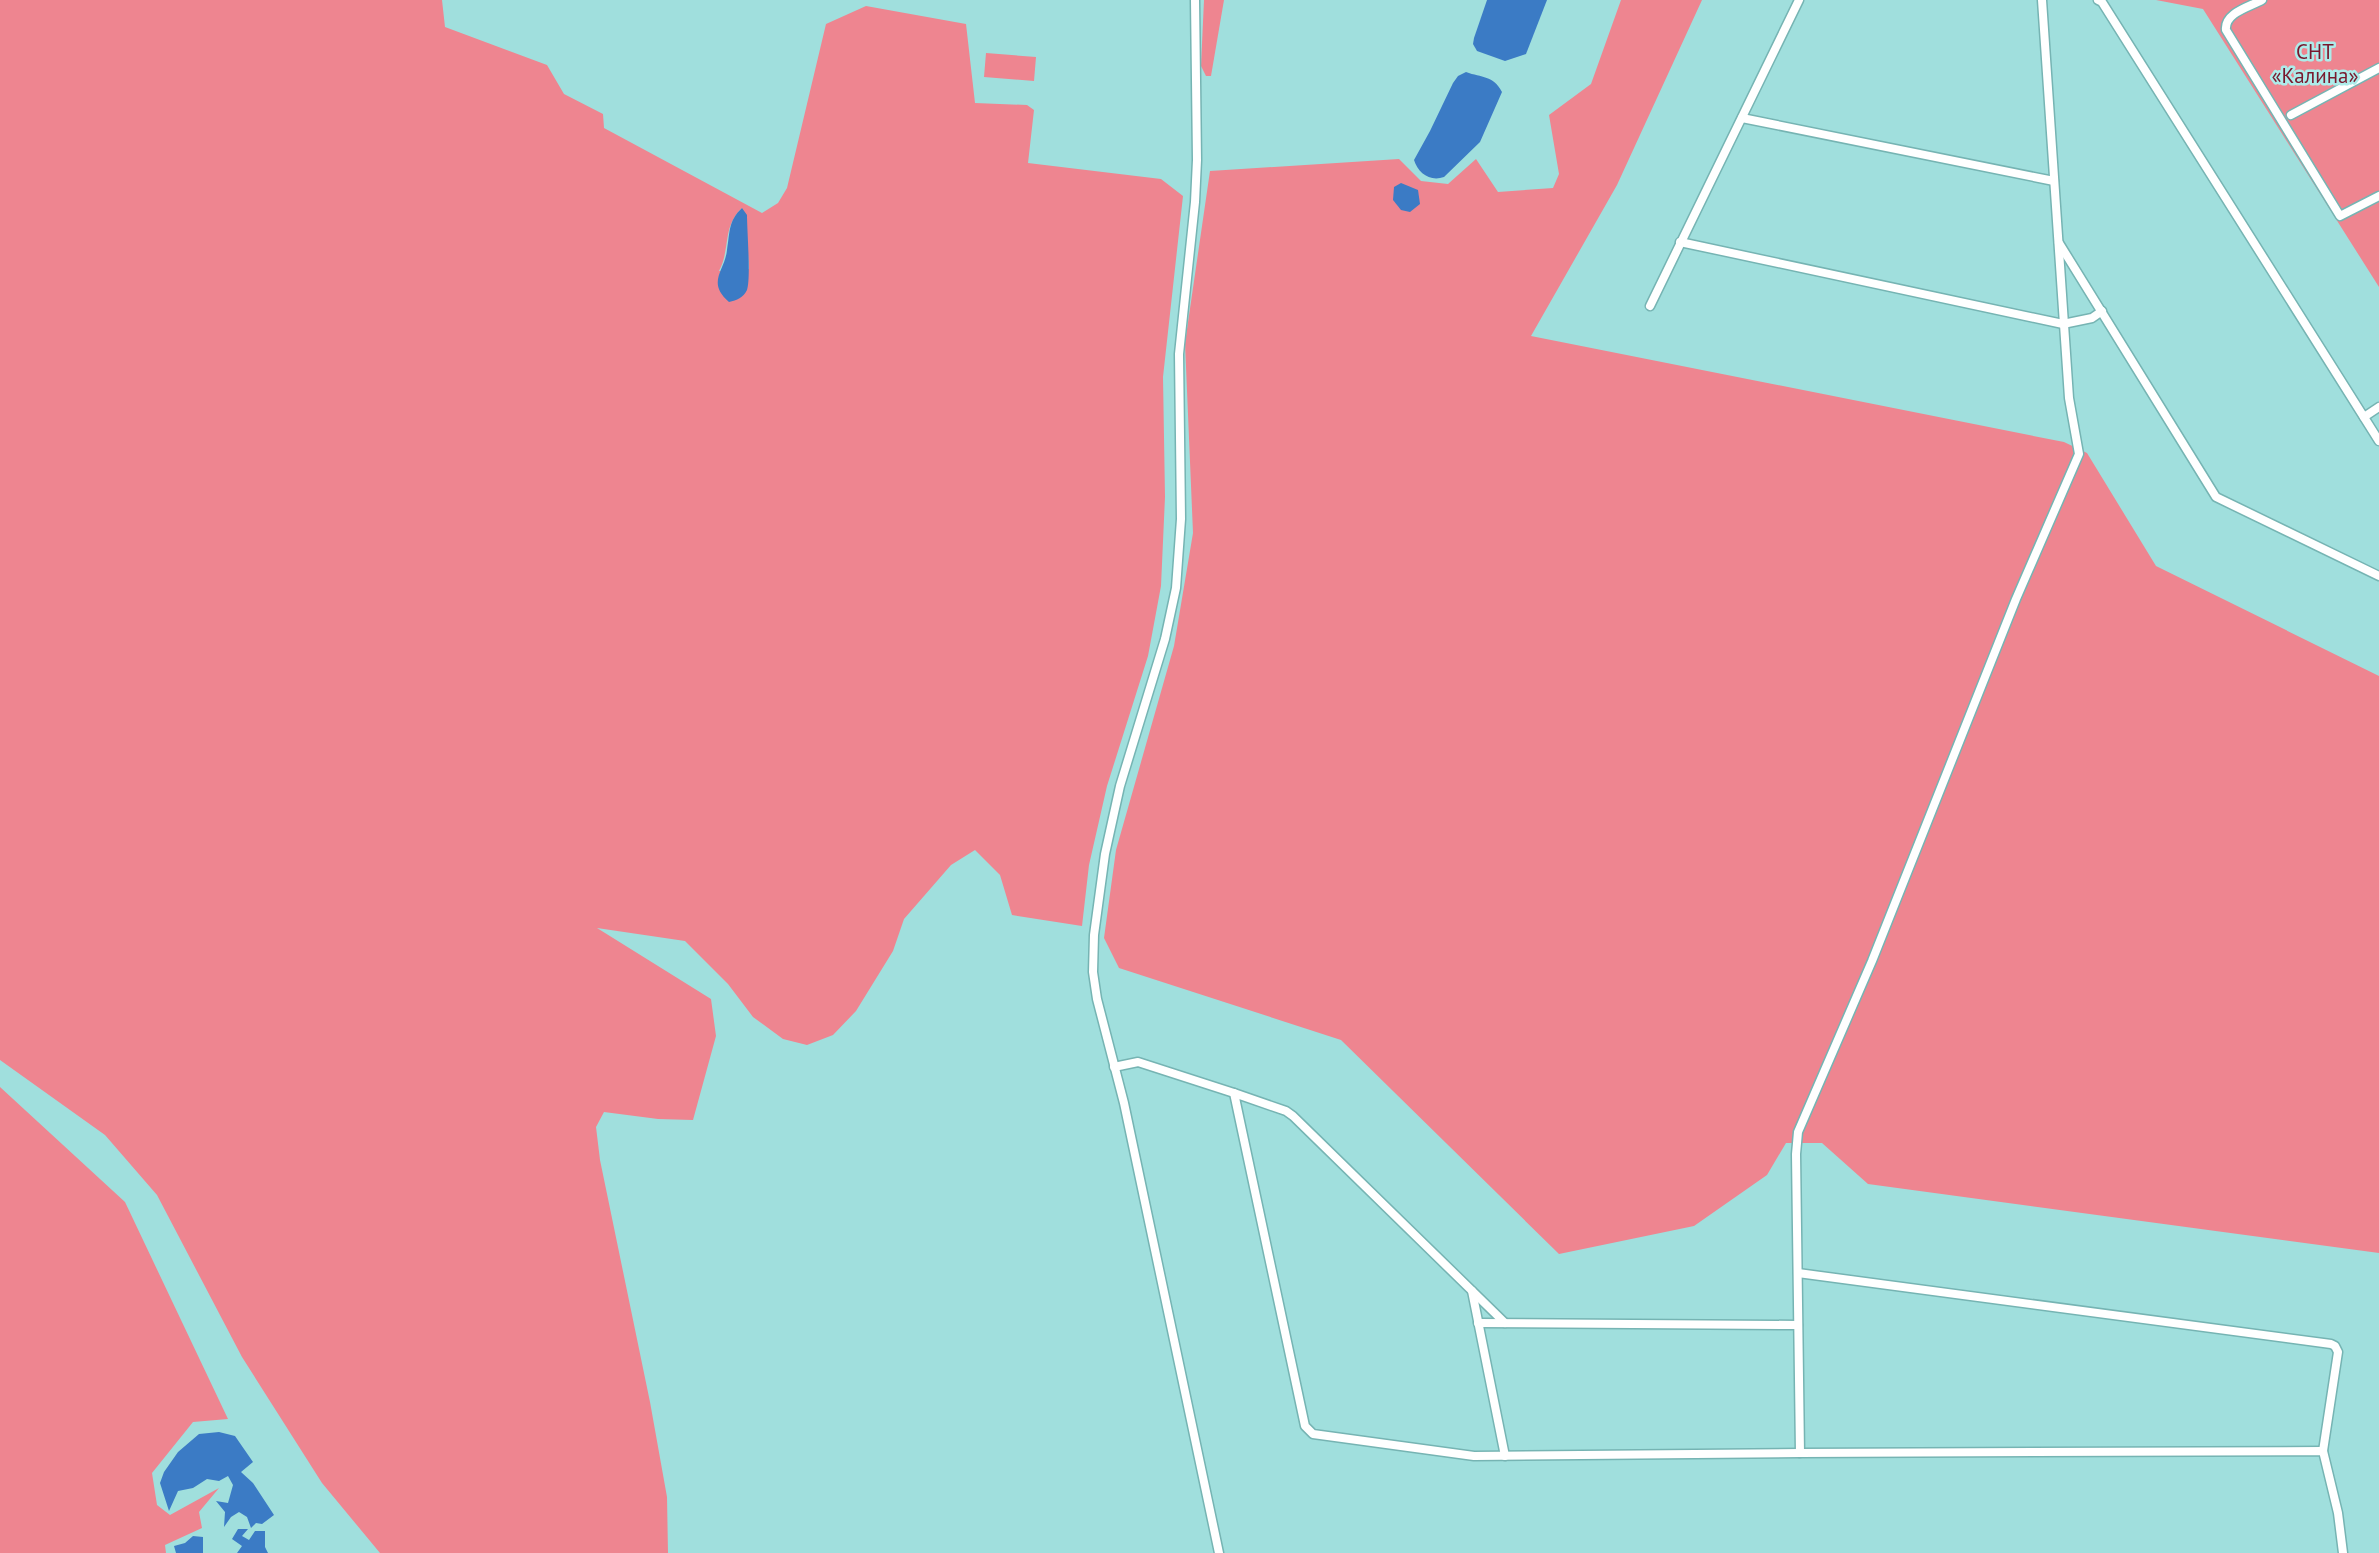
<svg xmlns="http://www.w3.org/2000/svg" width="2379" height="1553" font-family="'PT Sans',sans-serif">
  <rect width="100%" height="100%" fill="#a0dfdd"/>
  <g fill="#ee8590" fill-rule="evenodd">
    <path d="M0,0H442L445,27L547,65L564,94L603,114L604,128L762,213L778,203L787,188L826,24L866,6L966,24L975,103L1027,105L1034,110L1028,163L1161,179L1183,196L1163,377L1165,497L1161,586L1148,656L1107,786L1089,865L1082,926L1012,915L1000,875L975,850L951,865L904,919L893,951L856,1011L833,1035L807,1045L783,1039L753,1017L728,984L685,941L597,928L711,999L716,1036L693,1120L658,1119L604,1112L596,1127L600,1160L650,1402L667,1497L668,1553H380L322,1483L242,1357L157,1195L105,1135L0,1060ZM742,208L747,237L749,269L719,271C731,248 722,227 742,208Z"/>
    <path d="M1204,0H1224L1211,76H1206L1201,66Z"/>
    <path d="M1621,0H1702L1617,185L1531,336L2064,442L2087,453L2156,566L2379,676V1253L1868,1184L1822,1143H1786L1767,1175L1694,1226L1559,1254L1341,1040L1119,968L1104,938L1116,850L1174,646L1193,533L1185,343L1210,171L1399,159L1421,181L1448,184L1476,159L1498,192L1553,188L1559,174L1549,115L1591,84Z"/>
    <path d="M2156,0H2379V287L2203,9Z"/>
    <path d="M986,53L1036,57L1034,81L984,77Z"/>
    <path d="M0,1087L125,1202L228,1419L193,1422L152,1473L157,1505L170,1515L219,1488L199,1512L202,1528L165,1545L166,1553H0Z"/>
  </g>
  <g fill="#3b7bc5">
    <path d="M1487,0H1547L1526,54L1505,61L1477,51L1473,44L1474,38Z"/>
    <path d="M1466,72C1482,78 1493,75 1502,92L1480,142L1444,177C1430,182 1418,173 1414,160L1430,131L1453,83L1458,76Z"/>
    <path d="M1401,183L1418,190L1420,204L1410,212L1401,210L1393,200L1394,187Z"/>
    <path d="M742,208L747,215C747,231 751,278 747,290C743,298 737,300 729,302C706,282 725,271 727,250C730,233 728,221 742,208Z"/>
    <path d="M219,1432L235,1436L253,1462L241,1472L253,1483L274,1515L262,1524L256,1523L251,1528L247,1517L239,1512L231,1517L224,1527L225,1512L216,1501L228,1503L233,1485L228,1476L219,1481L207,1479L193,1488L178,1491L169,1511L160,1483L164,1472L178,1452L199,1434Z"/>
    <path d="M238,1529H248L242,1536L249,1540L255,1531H265V1547L268,1553H237L242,1546L232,1539Z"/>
    <path d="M193,1536L203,1537V1553H176L174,1546L185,1543Z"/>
  </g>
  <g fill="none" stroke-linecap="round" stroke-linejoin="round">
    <defs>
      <g id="street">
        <path d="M1195,0L1197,160L1195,202L1179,354L1181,519L1176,588L1165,639L1120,786L1105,854L1094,935L1093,972L1097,999L1124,1103L1219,1553"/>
        <path d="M2042,0L2069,398L2079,454L2016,599L1872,961L1798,1132L1796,1154L1800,1453L2323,1451L2338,1513L2343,1553"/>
        <path d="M2098,0L2102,2L2379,441"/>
        <path d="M2262,0C2249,7 2224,13 2226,30L2340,216L2379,196"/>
        <path d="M2291,115L2379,68"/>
        <path d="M1742,118L2054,181"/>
        <path d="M1680,242L2063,324L2092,318L2102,311"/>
        <path d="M2059,243L2216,497L2379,576"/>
        <path d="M1650,306L1799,0"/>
        <path d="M2364,417L2379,407"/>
        <path d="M1114,1067L1138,1062L1234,1093"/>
        <path d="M1798,1273L2331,1344L2335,1346L2338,1352L2323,1451"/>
        <path d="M1472,1291L1505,1456"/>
        <path d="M1478,1323L1798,1325"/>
        <path d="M1505,1323L1293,1116L1286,1111L1234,1093L1305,1426L1313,1434L1474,1456L1800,1453"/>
      </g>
    </defs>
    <use href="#street" stroke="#76b4b3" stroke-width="11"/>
    <use href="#street" stroke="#fff" stroke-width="8"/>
  </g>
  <g text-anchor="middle" stroke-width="5" stroke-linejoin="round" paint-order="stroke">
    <g font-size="21" fill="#79192e" stroke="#adecea">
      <text x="2315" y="59">СНТ<tspan x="2315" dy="24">«Калина»</tspan></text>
    </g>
  </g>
</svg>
